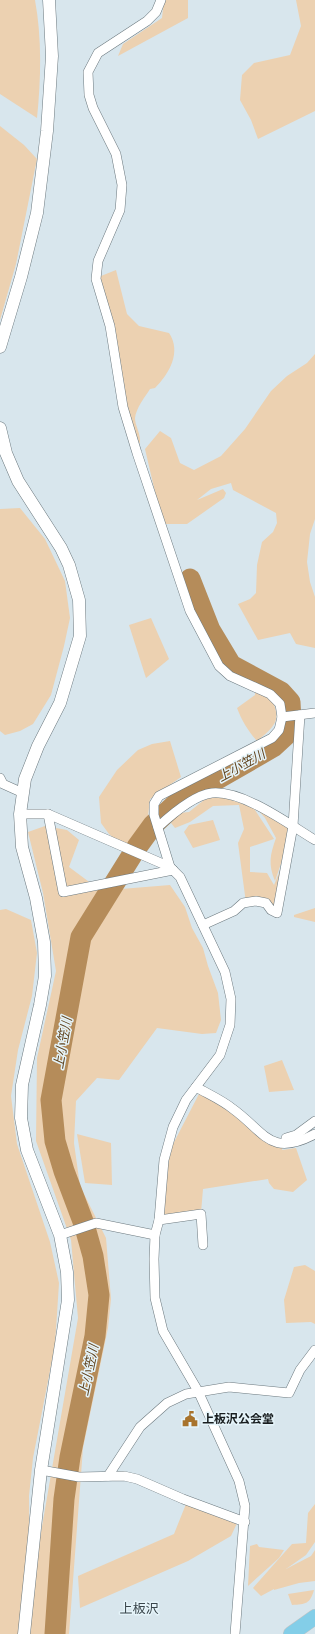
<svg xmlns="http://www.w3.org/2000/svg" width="315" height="1634" font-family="Montserrat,'Noto Sans JP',sans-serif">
  <rect width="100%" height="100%" fill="#d8e6ed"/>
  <g fill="#ecd1b1">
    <path d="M0,0H35C42,38 41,79 37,118L0,94Z"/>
    <path d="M164,0H188V18L118,56L123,44L162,18Z"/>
    <path d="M296,0H315V111L258,139L251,120L240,100L242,75L254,63L290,55L301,26Z"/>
    <path d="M0,126L24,145L37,159L16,264L0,320Z"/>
    <path d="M116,270L127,314L139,326L169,333C182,352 169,374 155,388L150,389C145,397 136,408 135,418C135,426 141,433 140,444L132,430L96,278Z"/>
    <path d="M315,354V519L310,534L307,562L310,582L315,597V648L296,644L290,633L258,640L238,604L250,599L256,593L257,565L262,542L273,532L277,523L276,513L233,490L231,483L211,489L197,500L223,489L226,493L224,498L187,524H165L158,505L145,449L160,431L171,438L180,463L194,470L221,456L245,429L271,391L287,376L307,363Z"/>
    <path d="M20,508L45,539L65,581L70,618L64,646L51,695L33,724L20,731L5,735L0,731V509Z"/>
    <path d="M151,618L169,659L146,678L129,625Z"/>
    <path d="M255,692L270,696C282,719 277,725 257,741C248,731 242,721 237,708L255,695Z"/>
    <path d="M170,741L181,777L150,799L147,825L130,844L123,846L109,834L101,823L99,797L117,770L138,750L152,744Z"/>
    <path d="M214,797L225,798L253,807L274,839L250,847V872L267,873L274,885L285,858L277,909L267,905L246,903L238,843L244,829L239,805L213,806L190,822L175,828L171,823L179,813L189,812L204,800Z"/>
    <path d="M258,810L290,826L287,846L275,881C268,864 270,855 276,838L265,818Z"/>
    <path d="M213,820L220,840L193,848L184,832L189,825Z"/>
    <path d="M45,826L67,830L79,840L69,867L100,890L96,923L107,906L121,889L170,885L185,907L192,928L203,948L208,966L218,993L221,1020L216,1033L202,1034L157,1028L119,1080L97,1078L76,1101L74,1143L80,1186L106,1238L111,1299L108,1328L83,1448L69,1634H0V910L6,909L31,920L37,953L32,996L18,1050L11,1096L17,1144L50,1242L59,1283L55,1345L33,1458L29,1496L30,1596L78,1318L71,1240L36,1141L37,1058L56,971L43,893L28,832Z"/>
    <path d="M315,908V922L294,917V915Z"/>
    <path d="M282,1060L294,1090L269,1092L264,1066Z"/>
    <path d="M200,1092L234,1115L253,1132L283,1146L282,1150L296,1148L307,1180L293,1192L274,1189L269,1183L268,1179L203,1189L201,1213L162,1217L163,1193L171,1148Z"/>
    <path d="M77,1134L111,1143L112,1185L85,1183Z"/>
    <path d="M305,1265L315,1271V1324L311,1322L286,1323L284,1300L294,1267Z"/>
    <path d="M186,1504L240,1517L231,1536L188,1561L80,1608L78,1576L174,1534Z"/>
    <path d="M315,1504V1542L306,1555L286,1569L311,1556L315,1550V1581L299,1583L274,1590V1589L261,1596L253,1588L292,1544L306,1543L308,1513Z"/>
    <path d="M257,1544L259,1547L284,1550L279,1558L248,1586L250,1546Z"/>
    <path d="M314,1590C310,1604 306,1604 292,1605L288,1594Z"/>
  </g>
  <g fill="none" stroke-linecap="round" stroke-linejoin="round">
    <path stroke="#b58c5a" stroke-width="21" d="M55,1634L64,1499L70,1457L95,1336L99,1295L93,1256L84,1224L64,1171L55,1141L51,1100L81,937L137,847L153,825L179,801L273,747L286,735L291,721L290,702L281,692L231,665L210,630L190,579"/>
    <defs>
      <g id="minor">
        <path d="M161,0L156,12L147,21L98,53L88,72L89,95L93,108L116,154L122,185L120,210L98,261L96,279L110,326L123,407L137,453L190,611L219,666L230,676L270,694L280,704L282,717L279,730L272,738L159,796L154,804V815L170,867"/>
        <path d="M282,717L315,713"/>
        <path d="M0,778L3,784L23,793"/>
        <path d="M20,814H48L170,867L180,877L225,972L231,999L230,1025L220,1055L186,1100L173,1127L164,1160L159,1220L155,1235L154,1259L155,1298L163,1331L198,1391L239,1481L245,1506L235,1634"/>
        <path d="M48,814L63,892L173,870"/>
        <path d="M158,827C171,815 194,795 212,793C243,790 290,825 315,840"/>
        <path d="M203,925L234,911L243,903L256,901L266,903L271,910L277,913L293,826L300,715"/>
        <path d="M196,1087C208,1094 222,1100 233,1109C265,1132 270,1158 315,1134"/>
        <path d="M286,1138L296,1135L315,1121"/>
        <path d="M159,1220L201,1214L203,1245"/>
        <path d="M60,1235L96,1223L155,1235"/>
        <path d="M41,1470L79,1477L124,1476L137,1479L183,1499L245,1522"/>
        <path d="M108,1476L140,1427L167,1403L186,1394L229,1387L289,1393L300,1370L315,1350"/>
      </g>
      <g id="tertiary">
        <path d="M0,347L21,277L37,213L47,131L52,56L49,0"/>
        <path d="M0,428L6,453L18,481L61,548L69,565L79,600L80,636L60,703L38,746L25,779L20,814L22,847L36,898L44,942L45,976L40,1005L22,1085L21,1118L27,1150L60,1235L67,1272L68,1300L41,1470L24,1634"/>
      </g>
      <path id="primary" d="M291,1634L315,1617"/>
    </defs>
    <use href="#minor" stroke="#6c797f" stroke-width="10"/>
    <use href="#tertiary" stroke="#6c797f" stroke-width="13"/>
    <use href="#primary" stroke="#c3c4c5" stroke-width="16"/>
    <use href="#minor" stroke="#fff" stroke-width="9"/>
    <use href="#tertiary" stroke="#fff" stroke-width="12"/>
    <use href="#primary" stroke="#83cee8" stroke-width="15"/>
  </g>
  <defs>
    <symbol id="civic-bare" viewBox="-9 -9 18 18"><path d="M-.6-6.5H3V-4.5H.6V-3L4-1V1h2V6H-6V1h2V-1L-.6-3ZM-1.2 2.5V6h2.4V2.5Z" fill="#a8732c" stroke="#e5f4fa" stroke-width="2.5" paint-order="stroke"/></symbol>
  </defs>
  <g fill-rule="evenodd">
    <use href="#civic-bare" x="179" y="1408" width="22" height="22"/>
  </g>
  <g text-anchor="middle" stroke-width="3" stroke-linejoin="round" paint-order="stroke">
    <g font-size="12" font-weight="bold" fill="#181d1f" stroke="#e5f4fa" text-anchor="start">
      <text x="202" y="1423">上板沢公会堂</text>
    </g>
    <g font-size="13" font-style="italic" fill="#60421c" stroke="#e5f4fa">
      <text transform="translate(241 765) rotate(-29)" y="5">上小笠川</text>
      <text transform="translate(62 1043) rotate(-80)" y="5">上小笠川</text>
      <text transform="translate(88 1370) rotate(-78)" y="5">上小笠川</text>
    </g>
    <g font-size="13" fill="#39454b" stroke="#e5f4fa">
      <text x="139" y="1613">上板沢</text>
    </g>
  </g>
</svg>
